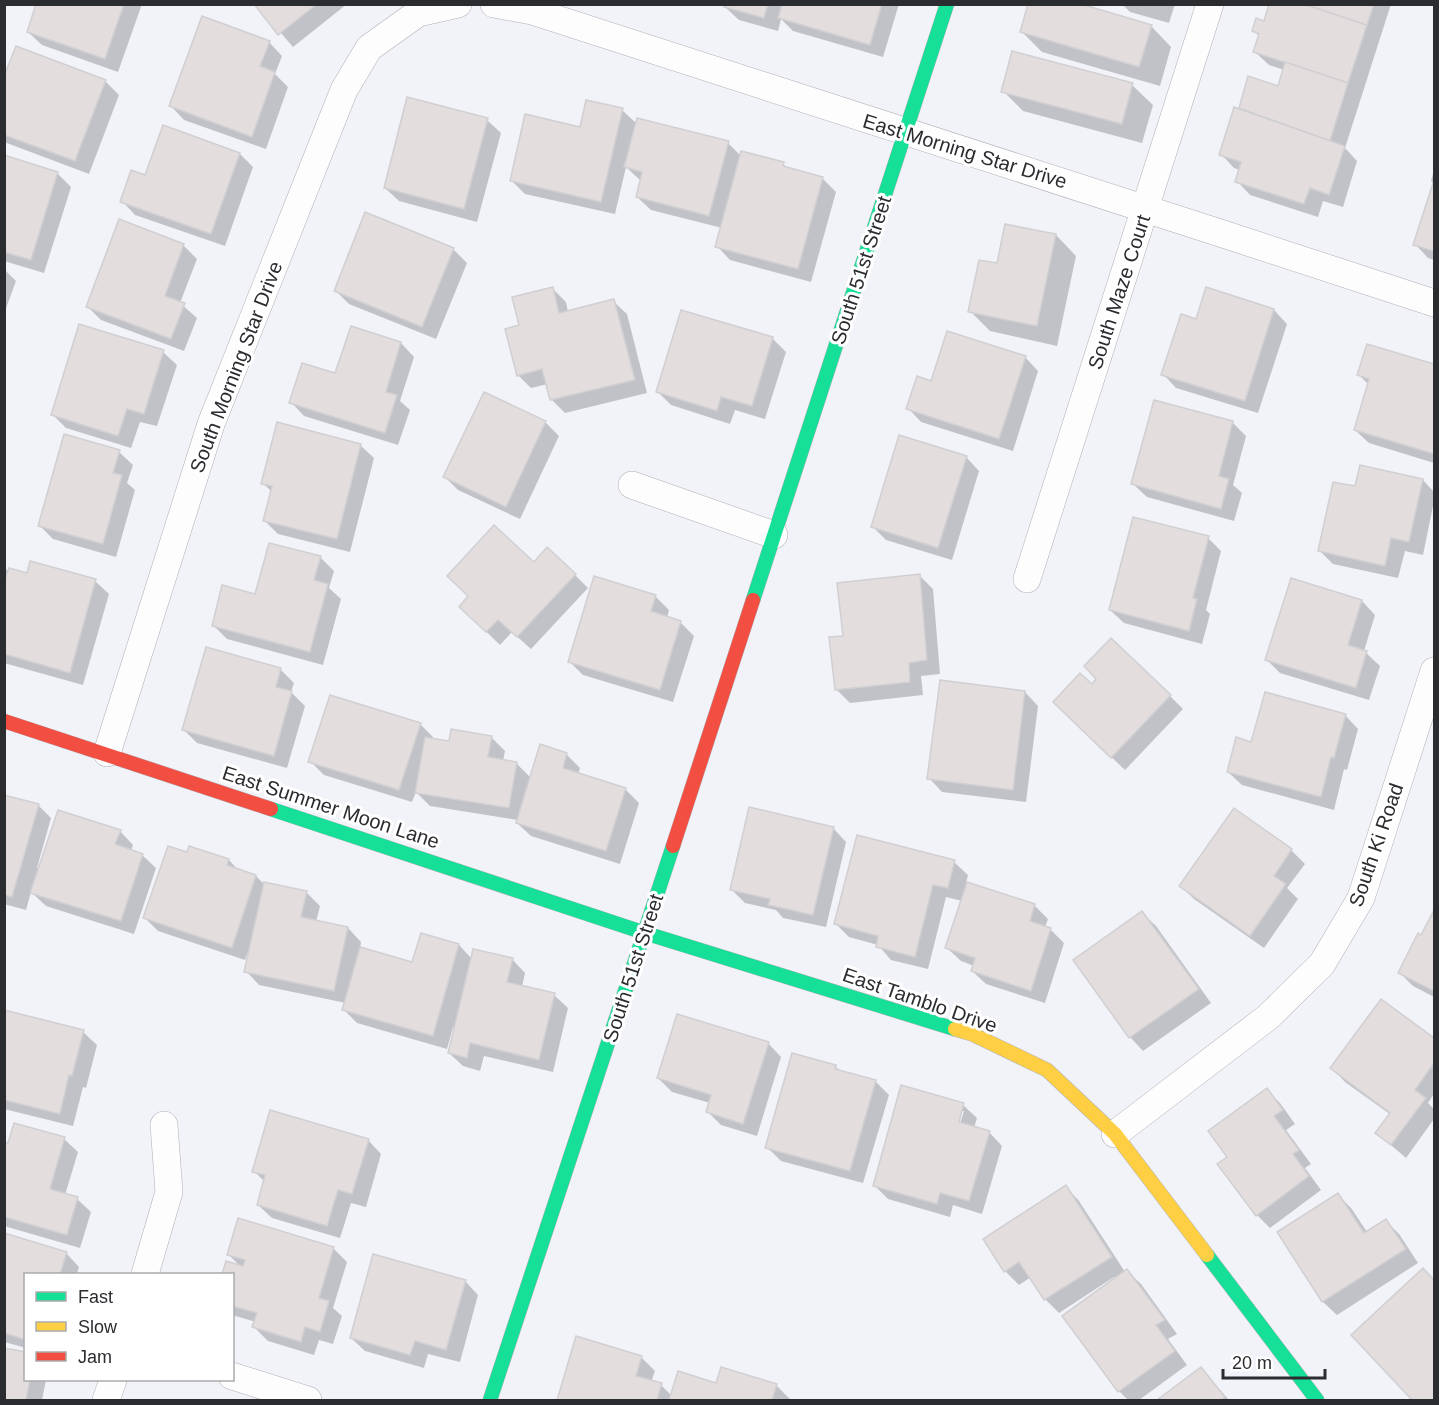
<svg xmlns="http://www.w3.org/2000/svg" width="1439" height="1405" font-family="Arial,sans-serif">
  <rect width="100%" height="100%" fill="#f2f3f9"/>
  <g fill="#0003" fill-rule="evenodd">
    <path d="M38,4H142L118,72L42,45L28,32Z"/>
    <path d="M256,4H347L293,47Z"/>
    <path d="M726,4H899L883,57L793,31L781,19L778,31L739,20L725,7Z"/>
    <path d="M1122,4H1175L1169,23L1130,12Z"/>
    <path d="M1271,4H1391L1345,148L1357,161L1343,207L1323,201L1318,217L1250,195L1237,181L1240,170L1234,168L1221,154L1240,110L1249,78L1279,87L1284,70L1269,65L1255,52L1260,37L1254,31L1265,23Z"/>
    <path d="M1151,26L1171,47L1160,86L1042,52L1022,32Z"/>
    <path d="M269,42L282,56L275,74L288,87L266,149L184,120L171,106Z"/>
    <path d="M4,80L105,81L119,95L89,174L4,142Z"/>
    <path d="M1132,85L1153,105L1142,143L1023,111L1003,91Z"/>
    <path d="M622,110L637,124L728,143L741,156L783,164L788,169L822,178L836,192L811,282L730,260L717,246L722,228L651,210L637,197L641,181L626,167L615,214L525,194L511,180L581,129Z"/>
    <path d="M487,120L501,133L477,222L399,201L385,188Z"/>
    <path d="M240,154L253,167L225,246L135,215L122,201L146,177Z"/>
    <path d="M4,157L57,173L71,187L44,273L4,261Z"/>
    <path d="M1434,170V260L1428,258L1415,244L1434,184L1431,181Z"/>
    <path d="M1056,235L1076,256L1057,346L990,331L970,311L998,265Z"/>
    <path d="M183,245L197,259L180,303L197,318L184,351L101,320L88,307Z"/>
    <path d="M453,249L467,263L436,339L349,304L336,291Z"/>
    <path d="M4,269L16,281L4,314Z"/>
    <path d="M552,288L566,302L568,312L613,301L627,314L647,393L565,413L551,399L548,384L531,388L518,375L521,327Z"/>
    <path d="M1274,310L1287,324L1258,413L1176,388L1163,374L1197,321Z"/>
    <path d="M772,338L786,352L765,419L735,410L730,424L671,405L658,392Z"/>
    <path d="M401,343L414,357L400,401L410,410L398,445L304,416L291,402L336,375Z"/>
    <path d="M1368,345L1434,365V463L1369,443L1355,430L1369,385L1359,375Z"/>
    <path d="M163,352L177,365L157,426L140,422L131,448L66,428L53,415Z"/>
    <path d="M1025,357L1038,371L1013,451L921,422L908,408L932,383Z"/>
    <path d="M1155,402L1233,423L1246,436L1233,485L1242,493L1234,521L1147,497L1133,484Z"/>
    <path d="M545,422L559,436L520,519L458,490L445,477Z"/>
    <path d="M360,445L374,458L350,552L278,534L264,520L272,492L263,483Z"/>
    <path d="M119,452L133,465L127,483L135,490L116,557L53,539L40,526Z"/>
    <path d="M966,457L979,471L952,560L886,540L873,527Z"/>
    <path d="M1423,480L1434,492V501L1423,555L1405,551L1398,578L1333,564L1320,551L1356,488Z"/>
    <path d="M1208,538L1221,551L1206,610L1210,614L1202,644L1124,623L1110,610Z"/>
    <path d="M320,557L334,571L329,588L341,599L323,665L227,639L214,626L256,596Z"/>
    <path d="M534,564L575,575L588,588L531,649L512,632L500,645L474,620L470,597Z"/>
    <path d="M4,567L9,572L95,581L109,594L83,685L4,663Z"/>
    <path d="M920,576L933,589L940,674L921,676L923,695L850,703L836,689L845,637Z"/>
    <path d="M595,578L656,597L669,610L667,618L680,622L694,636L673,702L583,675L569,661Z"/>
    <path d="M1362,601L1375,615L1364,651L1380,666L1369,700L1280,673L1267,660Z"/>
    <path d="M280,669L294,683L291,692L305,706L287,768L197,743L184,730Z"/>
    <path d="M1098,679L1170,696L1183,709L1125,770L1068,716Z"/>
    <path d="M1025,692L1038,706L1026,802L942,792L929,778Z"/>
    <path d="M1345,715L1358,729L1347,770L1344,769L1334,810L1242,785L1228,772L1252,744Z"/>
    <path d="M420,724L433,737V740L450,742L491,737L505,751L503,761L516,763L531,778L566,754L580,768L578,775L625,789L639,803L620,864L531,836L517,823L518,820L430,806L416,792L412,802L324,775L310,761Z"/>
    <path d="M4,796L38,805L51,818L37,868L40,869L120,831L133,845L131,851L142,855L156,868L134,934L46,906L31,892L26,910L4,904Z"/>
    <path d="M1234,810L1291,850L1305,864L1287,888L1298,899L1264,948L1194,899L1181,886Z"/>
    <path d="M833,828L846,842L826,927L783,918L776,910L745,903L732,890Z"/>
    <path d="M188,854L229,860L239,871L256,876L265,885L306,892L320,906L316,922L348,928L361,942L360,949L413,964L459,945L472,959H512L525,973L522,987L554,995L568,1008L553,1072L484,1056L480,1071L463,1066L449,1053L455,1028L453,1027L447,1049L357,1023L344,1010L346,1003L259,985L246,971L250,953L248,952L245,960L158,931L145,918Z"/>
    <path d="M954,862L968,875L966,883L1034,905L1048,919L1045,927L1050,929L1064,943L1045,1003L986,984L972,971L974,966L961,961L947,948L962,901L946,897L928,969L891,960L878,945L849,937L836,924Z"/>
    <path d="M1142,913L1156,926L1211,1003L1143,1051L1130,1037Z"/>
    <path d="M1434,913V997L1413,986L1400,973Z"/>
    <path d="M1382,1001L1434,1040V1094L1428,1103L1434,1109V1119L1406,1158L1377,1133L1391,1115L1345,1082L1332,1068Z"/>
    <path d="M4,1012L83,1032L97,1045L86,1088L83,1087L73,1126L4,1109Z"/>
    <path d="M768,1043L781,1057L757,1136L721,1125L708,1112L710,1103L672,1092L658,1078Z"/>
    <path d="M835,1066L841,1072L875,1081L889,1095L863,1183L781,1161L767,1147Z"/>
    <path d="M1267,1090L1280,1103L1295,1124L1286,1130L1311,1164L1305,1168L1321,1190L1270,1228L1257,1215L1229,1157Z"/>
    <path d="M963,1105L977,1118L974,1128L989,1132L1002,1146L982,1214L953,1205L950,1217L888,1199L874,1185ZM960,1111H964L958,1130L955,1129Z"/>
    <path d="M64,1139L78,1152L65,1195L77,1199L91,1212L80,1248L4,1226V1143Z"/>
    <path d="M368,1140L381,1154L366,1207L351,1203L340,1238L272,1218L258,1205L265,1182L254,1171Z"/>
    <path d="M1066,1187L1079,1201L1125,1272L1127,1271L1141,1284L1177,1334L1168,1339L1187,1365L1139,1400H1128L1119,1391L1064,1317L1115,1279L1114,1277L1059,1313L1045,1299L1031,1277L1019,1285L1005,1271L985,1239Z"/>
    <path d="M1338,1195L1351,1208L1367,1232L1386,1221L1399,1234L1418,1263L1337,1315L1323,1302L1279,1233Z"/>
    <path d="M239,1220L334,1249L347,1262L333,1308L342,1316L333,1344L319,1340L314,1355L268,1341L254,1327L256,1322L232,1315V1274H223L227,1263L241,1267L229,1255Z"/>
    <path d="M4,1235L66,1253L79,1267L77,1274H26V1348L4,1342Z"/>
    <path d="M1423,1270L1434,1282V1400H1414L1353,1335Z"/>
    <path d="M465,1281L478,1295L460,1362L428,1354L424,1368L365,1351L351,1338Z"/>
    <path d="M577,1338L641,1357L655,1371L651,1382L661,1385L672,1396L717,1384L776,1385L790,1399L789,1400H558Z"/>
    <path d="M4,1349L26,1380H46L42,1400H4Z"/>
    <path d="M1201,1369L1229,1400H1159Z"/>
  </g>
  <g fill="#e3dddd" stroke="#d0cfd1" stroke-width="1.5">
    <path d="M36,4H124L105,59L27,32Z"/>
    <path d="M254,4H317L278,35Z"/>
    <path d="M724,4H768L764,18L724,7Z"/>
    <path d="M782,4H882L870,45L778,18Z"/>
    <path d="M1028,4H1081L1152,25L1139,67L1020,32Z"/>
    <path d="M1269,4H1304L1367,25L1348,83L1253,52L1259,34L1252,31L1256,18L1264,21Z"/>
    <path d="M1304,4H1374L1367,25Z"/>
    <path d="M202,16L270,41L260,66L275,72L252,137L169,106Z"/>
    <path d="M16,46L106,80L75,161L4,135V76Z"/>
    <path d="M1012,51L1133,83L1122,124L1001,92Z"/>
    <path d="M1285,62L1348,83L1330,141L1239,108L1248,76L1278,86Z"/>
    <path d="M407,97L488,118L464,209L384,188Z"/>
    <path d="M586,100L623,108L601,202L510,181L525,114L580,127Z"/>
    <path d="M1234,107L1345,146L1329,195L1310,188L1304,204L1235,182L1241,162L1219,155Z"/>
    <path d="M637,118L729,141L709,216L636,197L642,172L624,167Z"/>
    <path d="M163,125L240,153L211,234L120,202L131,170L145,175Z"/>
    <path d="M741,151L784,162L783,166L823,177L798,269L715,247Z"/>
    <path d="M4,155L58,172L31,260L4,252Z"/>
    <path d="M1433,183H1434V251L1413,245Z"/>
    <path d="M365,212L454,248L422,327L334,291Z"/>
    <path d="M119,219L184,244L165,296L185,303L171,339L86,307Z"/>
    <path d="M1005,224L1056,234L1037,326L968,312L979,260L997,263Z"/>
    <path d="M553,287L559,313L614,299L635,380L550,400L542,369L517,376L505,329L519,325L512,297Z"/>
    <path d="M1206,287L1274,309L1245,401L1161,375L1181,314L1196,319Z"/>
    <path d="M681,310L773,337L752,406L721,397L717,411L656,392Z"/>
    <path d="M79,324L164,350L144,414L127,409L118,436L51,415Z"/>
    <path d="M351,326L401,342L386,392L397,395L385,433L289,403L302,363L335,373Z"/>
    <path d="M947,331L1026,356L999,439L906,409L917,376L931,381Z"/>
    <path d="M1367,344L1434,364V454L1354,430L1369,379L1357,375Z"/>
    <path d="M484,392L546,421L506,507L443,477Z"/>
    <path d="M1154,400L1233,421L1219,476L1229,479L1221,509L1131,484Z"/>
    <path d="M277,422L361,444L337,539L263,521L272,486L261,484Z"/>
    <path d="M64,434L120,450L113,473L122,475L103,544L38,526Z"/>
    <path d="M899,435L967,456L938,548L871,527Z"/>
    <path d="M1360,465L1423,479L1409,542L1391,538L1385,566L1318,551L1333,482L1355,486Z"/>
    <path d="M1133,517L1209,536L1193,598L1197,599L1189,631L1109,610Z"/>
    <path d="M494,525L534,562L547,547L576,574L517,637L498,620L486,632L459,607L468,596L447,576Z"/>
    <path d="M269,543L321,556L314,580L328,584L310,652L212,626L222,585L255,594Z"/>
    <path d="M30,561L96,579L70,673L4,654V582L9,568L27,573Z"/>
    <path d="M920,574L927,660L909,663L910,682L835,690L829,637L843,636L837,583Z"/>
    <path d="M594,576L656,595L651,611L681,621L660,690L568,662Z"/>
    <path d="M1291,578L1362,600L1348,645L1367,651L1356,688L1265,660Z"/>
    <path d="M1111,638L1171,695L1111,758L1053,702L1080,673L1092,684L1096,679L1084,666Z"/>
    <path d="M206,647L281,668L276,687L292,691L274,756L182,730Z"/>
    <path d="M940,680L1025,691L1013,790L927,779Z"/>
    <path d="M1265,692L1346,714L1334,758L1331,757L1321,797L1227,772L1236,737L1251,742Z"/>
    <path d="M330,695L421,723L399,790L308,762Z"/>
    <path d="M451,729L492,736L488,757L517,762L509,808L415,793L425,737L449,741Z"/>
    <path d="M540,744L567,753L563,768L626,788L606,851L516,823Z"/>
    <path d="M4,795L39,804L12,897L4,895Z"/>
    <path d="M749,807L834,827L813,915L768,905L770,899L730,890Z"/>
    <path d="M1234,808L1292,849L1274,876L1286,884L1250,936L1179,886Z"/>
    <path d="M58,810L121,830L115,844L143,854L121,921L30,893Z"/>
    <path d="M857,835L955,860L948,888L933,885L915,957L876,947L878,936L834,924Z"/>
    <path d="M168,846L187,852L189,846L229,859L227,865L256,875L232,948L143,918Z"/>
    <path d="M264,882L307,891L301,917L348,927L334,991L244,972Z"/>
    <path d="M967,882L1035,904L1030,921L1051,928L1031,991L971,971L975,958L945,948Z"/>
    <path d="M1434,910V991L1398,973L1418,933L1421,935Z"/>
    <path d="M1142,911L1199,989L1129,1038L1073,960Z"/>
    <path d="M421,933L459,944L433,1036L342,1010L360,947L412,962Z"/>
    <path d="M473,949L513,958L507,982L555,993L539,1060L470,1043L467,1058L448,1053Z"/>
    <path d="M1381,999L1434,1038V1063L1415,1090L1426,1098L1391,1145L1375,1133L1390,1113L1330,1068Z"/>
    <path d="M4,1010L84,1030L72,1076L69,1075L60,1114L4,1100Z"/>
    <path d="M677,1014L769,1042L743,1124L706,1112L711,1095L657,1078Z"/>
    <path d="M792,1053L836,1065L835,1069L876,1080L850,1171L765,1148Z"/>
    <path d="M901,1085L964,1103L959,1122L990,1131L969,1201L940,1193L937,1204L873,1186Z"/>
    <path d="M1267,1088L1283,1110L1274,1116L1299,1150L1293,1154L1309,1176L1256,1216L1217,1164L1227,1157L1208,1131Z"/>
    <path d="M270,1110L369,1139L352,1194L338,1190L327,1226L257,1205L265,1175L252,1172Z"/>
    <path d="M14,1123L65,1137L50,1189L78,1197L67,1235L4,1217V1142L8,1143Z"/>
    <path d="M1066,1185L1112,1257L1044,1300L1019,1262L1004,1272L983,1239Z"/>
    <path d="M1338,1193L1364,1233L1386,1219L1406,1249L1322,1302L1277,1232Z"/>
    <path d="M238,1218L334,1247L319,1298L329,1301L320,1332L305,1327L301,1342L252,1327L257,1313L232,1306V1274H222L226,1261L243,1266L245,1260L227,1255Z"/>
    <path d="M4,1233L67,1252L60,1274H26V1340L4,1333Z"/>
    <path d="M373,1254L466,1280L446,1350L415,1341L410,1355L350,1338Z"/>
    <path d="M1423,1268L1434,1280V1400H1412L1351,1335Z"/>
    <path d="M1127,1269L1165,1320L1156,1325L1175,1351L1118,1392L1062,1316Z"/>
    <path d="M576,1336L642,1356L636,1376L662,1383L657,1400H557Z"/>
    <path d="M4,1348L26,1352V1380H30L26,1400H4Z"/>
    <path d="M721,1367L777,1384L772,1400H669L678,1371L716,1383Z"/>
    <path d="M1201,1367L1225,1397L1221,1400H1157Z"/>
  </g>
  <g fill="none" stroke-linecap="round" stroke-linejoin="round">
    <defs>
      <g id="street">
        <path d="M494,4L532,11C833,109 1134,204 1434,303"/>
        <path d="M632,485L774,535"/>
        <path d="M1027,579L1210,4"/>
        <path d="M107,753L211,424L344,90L369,48L418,13L458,4"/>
        <path d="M1115,1134L1268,1017L1322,964L1361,898L1434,671"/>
        <path d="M145,1274L169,1192L164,1125"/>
        <path d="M232,1376L308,1400"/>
        <path d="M106,1400L113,1380"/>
      </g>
      <g id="fast">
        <path d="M753,600L947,4"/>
        <path d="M271,809L645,933L955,1029"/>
        <path d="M1207,1255L1317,1400"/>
        <path d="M490,1400L673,846"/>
      </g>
      <path id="slow" d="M955,1029L972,1034L1047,1070L1115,1134L1207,1255"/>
      <g id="jam">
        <path d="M4,721L271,809"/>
        <path d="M673,846L753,600"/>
      </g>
    </defs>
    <use href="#street" stroke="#afb0b4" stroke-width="28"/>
    <use href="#fast" stroke="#afb0b4" stroke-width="15"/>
    <use href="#slow" stroke="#afb0b4" stroke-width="15"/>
    <use href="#jam" stroke="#afb0b4" stroke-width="15"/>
    <use href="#street" stroke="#fdfdfe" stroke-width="27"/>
    <use href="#fast" stroke="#16e098" stroke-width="14"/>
    <use href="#slow" stroke="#ffcf43" stroke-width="14"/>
    <use href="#jam" stroke="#f24e42" stroke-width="14"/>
  </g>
  <g text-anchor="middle" stroke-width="6" stroke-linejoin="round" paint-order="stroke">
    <g font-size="20" fill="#2b2c30" stroke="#fff">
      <text transform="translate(965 151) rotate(17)" y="7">East Morning Star Drive</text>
      <text transform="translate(861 270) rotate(-72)" y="7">South 51st Street</text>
      <text transform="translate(1119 292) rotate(-72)" y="7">South Maze Court</text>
      <text transform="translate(236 367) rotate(-69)" y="7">South Morning Star Drive</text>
      <text transform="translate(331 807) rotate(18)" y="7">East Summer Moon Lane</text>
      <text transform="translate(1376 845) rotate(-71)" y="7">South Ki Road</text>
      <text transform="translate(633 968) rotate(-72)" y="7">South 51st Street</text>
      <text transform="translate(920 1000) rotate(19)" y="7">East Tamblo Drive</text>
    </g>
  </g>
  <rect width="1439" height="1405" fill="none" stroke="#2b2c30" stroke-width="12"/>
  <rect x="24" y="1273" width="210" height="108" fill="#ffffff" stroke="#aaabac" stroke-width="1.5"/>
  <rect x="36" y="1292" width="30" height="9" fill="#16e098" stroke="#aaabac" stroke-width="1.5"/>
  <text x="78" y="1303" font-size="18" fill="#2b2c30">Fast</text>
  <rect x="36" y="1322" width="30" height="9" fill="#ffcf43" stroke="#aaabac" stroke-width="1.5"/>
  <text x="78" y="1333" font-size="18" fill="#2b2c30">Slow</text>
  <rect x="36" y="1352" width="30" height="9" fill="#f24e42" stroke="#aaabac" stroke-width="1.5"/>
  <text x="78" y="1363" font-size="18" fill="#2b2c30">Jam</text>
  <path d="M1223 1369v9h102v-9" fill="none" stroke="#2b2c30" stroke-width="3"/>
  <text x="1232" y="1369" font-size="18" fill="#2b2c30" stroke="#ffffff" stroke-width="4.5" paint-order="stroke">20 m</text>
</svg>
